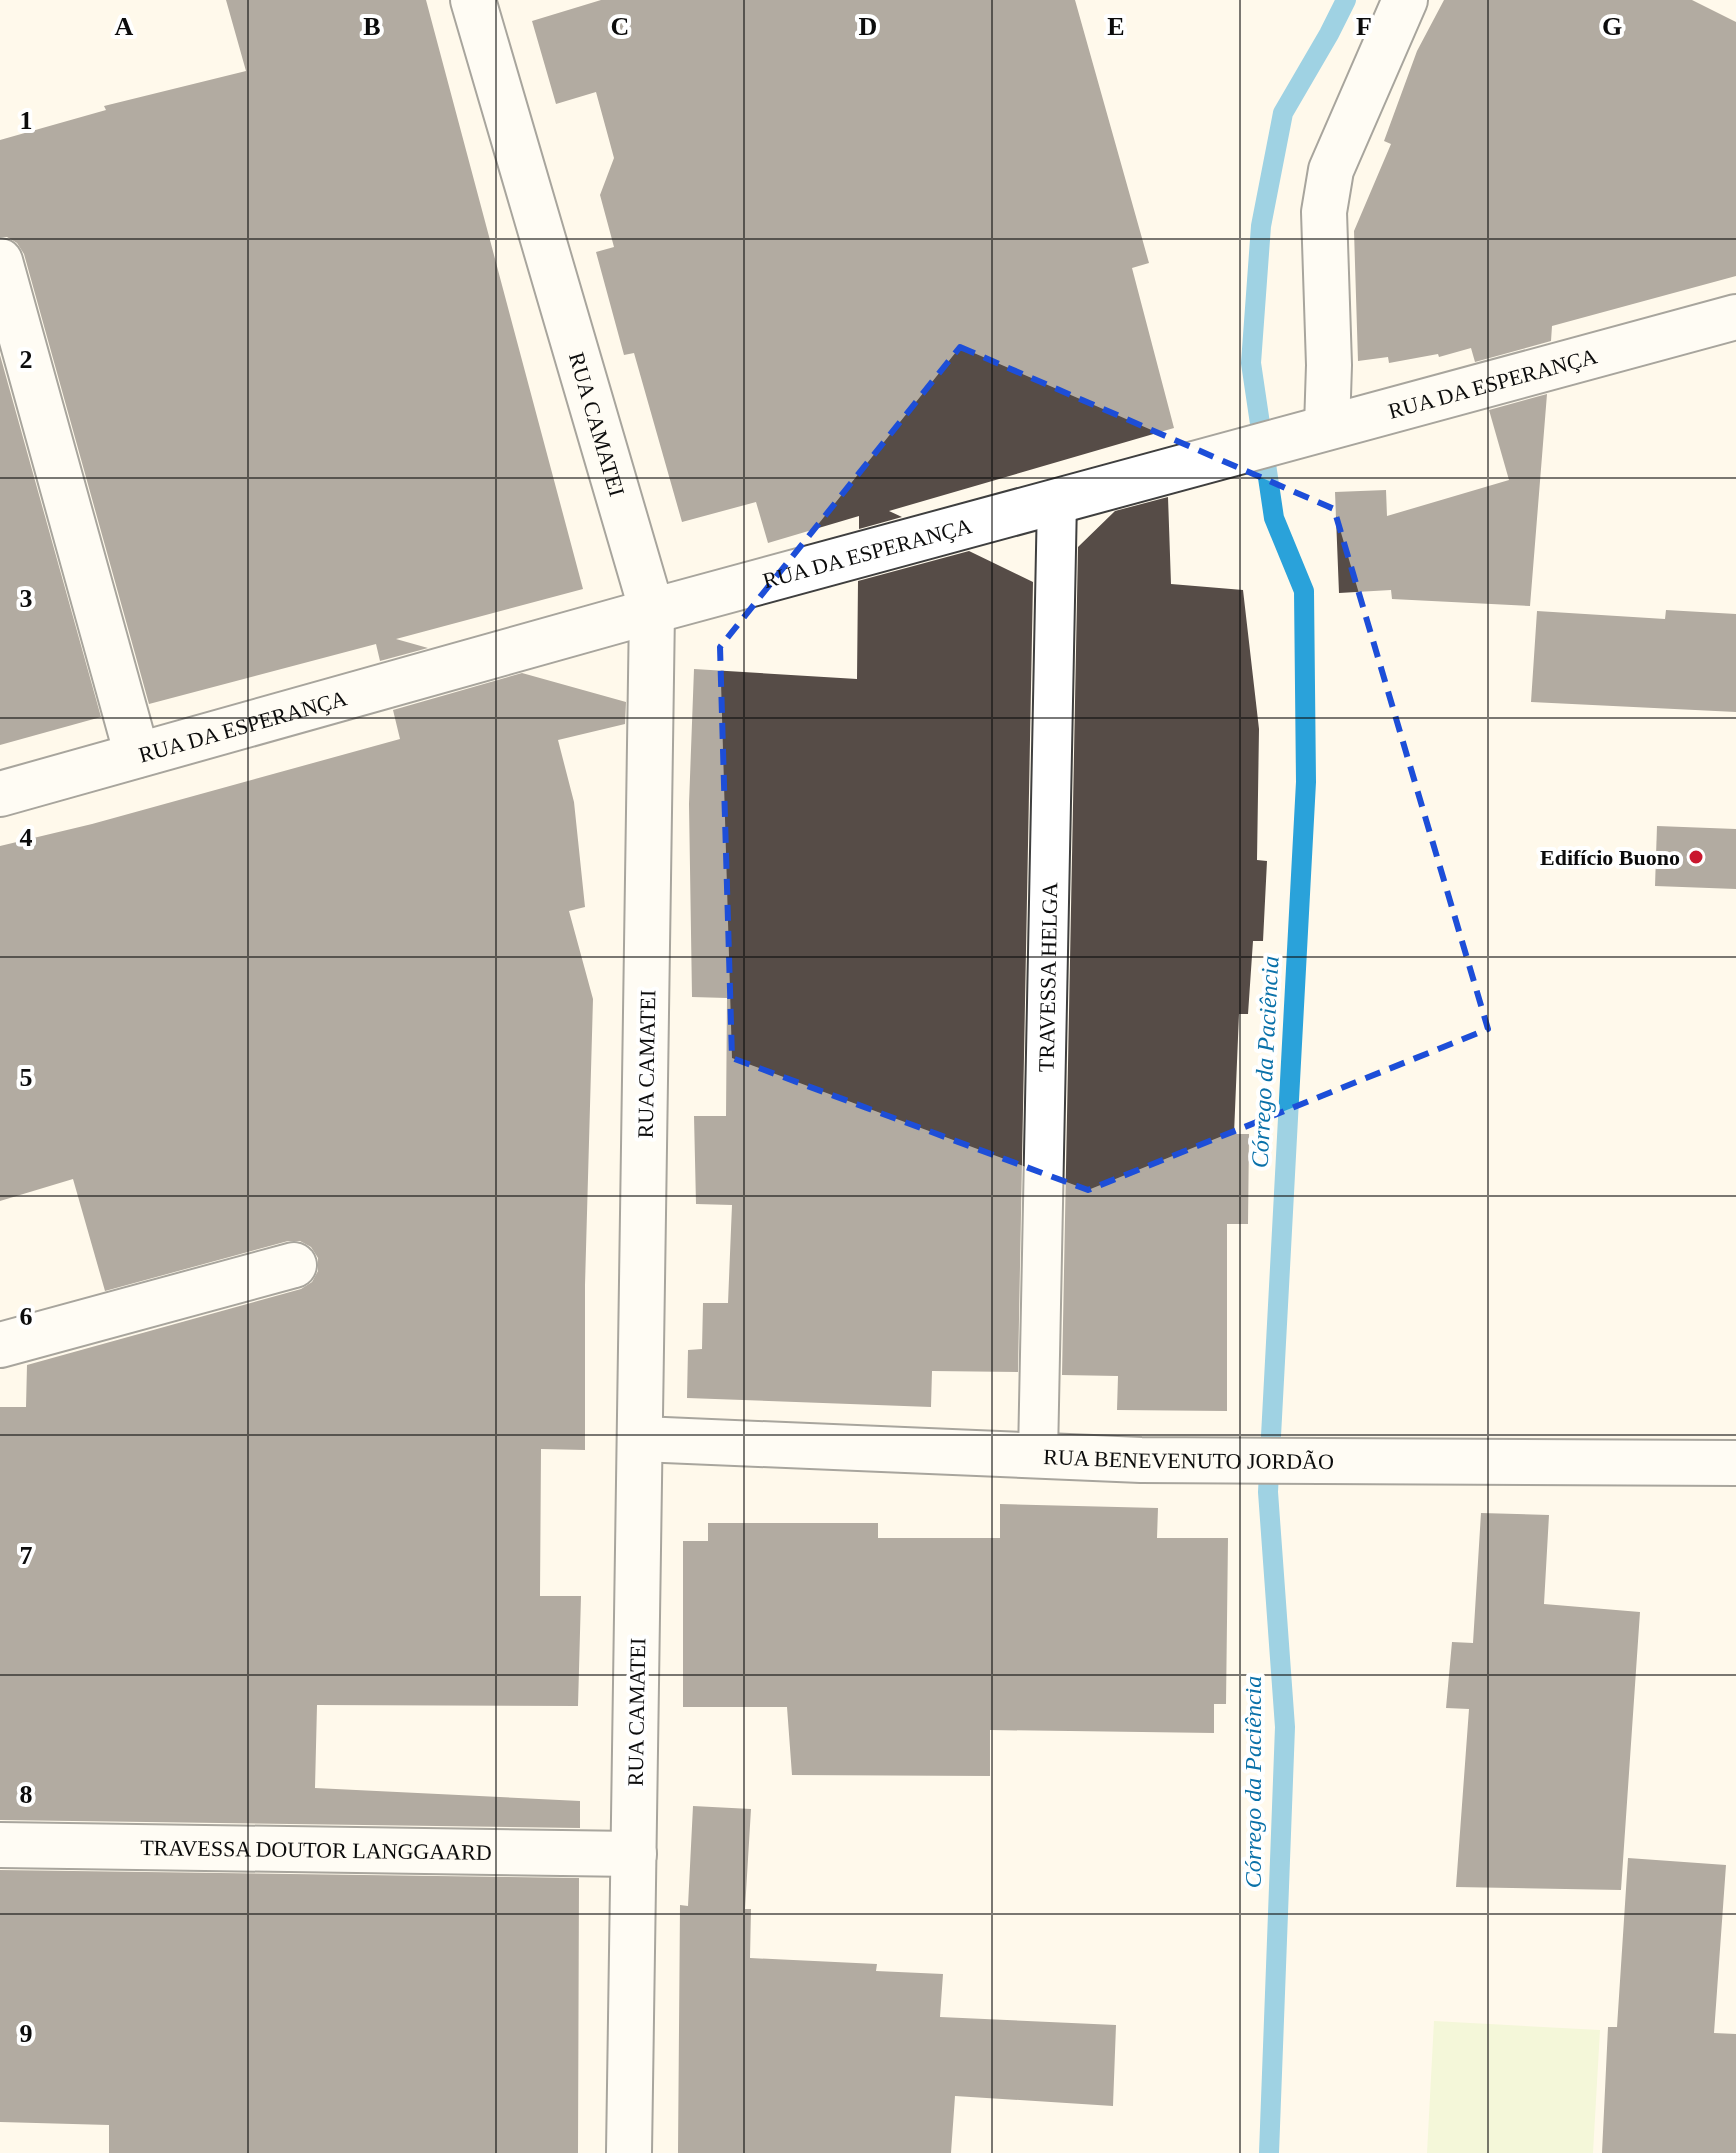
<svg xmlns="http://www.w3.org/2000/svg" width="1736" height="2153" font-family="Georgia,serif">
  <rect width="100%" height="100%" fill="#fff9eb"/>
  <path fill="#e7f3c3" d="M1434,2021L1600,2030L1593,2153H1427Z"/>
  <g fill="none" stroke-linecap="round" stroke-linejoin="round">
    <path stroke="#2aa2da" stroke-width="20" d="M1269,2153L1285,1727L1268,1492L1306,782L1304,591L1274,518L1251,363L1261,226L1283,113L1329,34L1346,0"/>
  </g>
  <g fill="#564c47">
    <path d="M226,0H426L583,589L396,639L428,648L380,661L376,644L149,704L24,254L17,243L7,237H0V140L106,110L104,106L246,71Z"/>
    <path d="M601,0H1075L1149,263L1132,268L1174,428L889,511L902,517L859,529V516L768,543L756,502L682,522L634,353L624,355L596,252L614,247L600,195L614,158L596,92L556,104L532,21Z"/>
    <path d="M1444,0H1692L1736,22V276L1552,326L1551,341L1475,362L1471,348L1439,357L1438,354L1389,363L1388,357L1358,361L1354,231L1391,144L1384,141L1417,51Z"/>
    <path d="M0,355L101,717L0,745Z"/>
    <path d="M1547,394L1530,606L1392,599L1391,590L1339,593L1335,492L1386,490L1387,516L1509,480L1489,410Z"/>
    <path d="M1168,497L1171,584L1243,590L1259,729L1257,860L1267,861L1263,941H1253L1248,1014H1239L1234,1134H1249L1248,1224H1227V1411L1117,1410L1118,1376L1062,1375L1078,547L1115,511Z"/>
    <path d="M969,551L1033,582L1018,1372L932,1371L931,1407L687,1398L688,1350L702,1349L703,1303H728L732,1205L696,1204L694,1116H726L727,998L692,997L689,804L694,669L857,679L858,581Z"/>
    <path d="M1666,610L1736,614V712L1531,702L1537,611L1665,619Z"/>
    <path d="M522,673L626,702L625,724L558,740L574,802L585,907L569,911L593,999L585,1285V1450L541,1449L540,1596H581L578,1706L317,1705L315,1788L580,1801V1828L0,1820V1407H26L27,1365L301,1289L312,1282L318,1271V1258L311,1247L300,1241H288L105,1291L73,1179L0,1201V846L92,824L400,739L393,710Z"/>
    <path d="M1657,826L1736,829V889L1655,886Z"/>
    <path d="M1000,1504L1158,1508L1157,1538H1228L1226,1704H1214V1733L990,1730V1776L792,1775L787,1707H683V1541H708V1523H878V1538H1000Z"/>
    <path d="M1481,1513L1549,1515L1544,1604L1640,1612L1621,1890L1456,1887L1469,1709L1446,1708L1452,1642L1473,1643Z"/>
    <path d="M693,1806L751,1809L745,1909H751L750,1958L877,1964L876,1971L943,1974L940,2017L1116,2025L1113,2106L955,2096L951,2153H678L680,1905L688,1906Z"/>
    <path d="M1628,1858L1726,1865L1714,2033L1736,2034V2153H1602L1608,2027H1617Z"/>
    <path d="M0,1870L579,1878L578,2153H109V2125L0,2122Z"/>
  </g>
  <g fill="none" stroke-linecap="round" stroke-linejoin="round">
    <defs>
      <g id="lane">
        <path id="s1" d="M1038,1455L1057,500"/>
      </g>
      <g id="street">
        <path id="s2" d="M473,0L652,611L629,2153"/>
        <path d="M0,261L137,755"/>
        <path d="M1327,427L1329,365L1324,212L1331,170L1405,0"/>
        <path id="s3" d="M0,794L652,611L1736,317"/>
        <path d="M0,1345L294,1265"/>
        <path id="s4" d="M641,1439L1141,1460L1736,1463"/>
        <path id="s5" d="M0,1845L634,1854"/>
      </g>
    </defs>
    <use href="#lane" stroke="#3f3f3f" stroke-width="42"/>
    <use href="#street" stroke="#3f3f3f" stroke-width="48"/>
    <use href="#lane" stroke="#fff" stroke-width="38"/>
    <use href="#street" stroke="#fff" stroke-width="44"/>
  </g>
  <path d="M0 0H1736V2153H0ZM960,347L1334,509L1488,1029L1088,1190L732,1058L720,647Z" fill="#fff9eb" fill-opacity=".55" fill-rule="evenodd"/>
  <path fill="none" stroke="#1d4ed8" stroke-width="6" stroke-dasharray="16 10" stroke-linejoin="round" d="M960,347L1334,509L1488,1029L1088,1190L732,1058L720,647Z"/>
  <path fill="none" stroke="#0c0c0c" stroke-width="2" stroke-opacity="0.55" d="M248,0V2153M496,0V2153M744,0V2153M992,0V2153M1240,0V2153M1488,0V2153M0,239H1736M0,478H1736M0,718H1736M0,957H1736M0,1196H1736M0,1435H1736M0,1675H1736M0,1914H1736"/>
  <circle fill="#c9172e" stroke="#fff" stroke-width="3" cx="1696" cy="857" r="8"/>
  <g text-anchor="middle" stroke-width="8" stroke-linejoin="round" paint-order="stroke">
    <g font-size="22" fill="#0c0c0c" stroke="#fff">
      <text dy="8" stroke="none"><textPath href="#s3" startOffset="1548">RUA DA ESPERANÇA</textPath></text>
      <text dy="8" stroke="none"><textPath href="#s2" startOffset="442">RUA CAMATEI</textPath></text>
      <text dy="8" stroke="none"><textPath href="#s3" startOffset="900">RUA DA ESPERANÇA</textPath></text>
      <text dy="8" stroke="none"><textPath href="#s3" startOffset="252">RUA DA ESPERANÇA</textPath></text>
      <text dy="8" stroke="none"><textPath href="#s1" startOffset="478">TRAVESSA HELGA</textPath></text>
      <text transform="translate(646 1064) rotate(-89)" y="8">RUA CAMATEI</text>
      <text dy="8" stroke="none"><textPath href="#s4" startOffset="548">RUA BENEVENUTO JORDÃO</textPath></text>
      <text transform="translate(636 1712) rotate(-89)" y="8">RUA CAMATEI</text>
      <text dy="8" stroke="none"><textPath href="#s5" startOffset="316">TRAVESSA DOUTOR LANGGAARD</textPath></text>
    </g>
    <g font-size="22" font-weight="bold" fill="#0c0c0c" stroke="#fff" text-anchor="end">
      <text x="1680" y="865">Edifício Buono</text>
    </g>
    <g font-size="24" font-style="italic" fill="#0a71a9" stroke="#fff">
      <text transform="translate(1265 1062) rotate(-87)" y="8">Córrego da Paciência</text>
      <text transform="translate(1253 1782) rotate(-90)" y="8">Córrego da Paciência</text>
    </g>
  </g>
  <g font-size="26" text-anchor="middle" font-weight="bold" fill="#0c0c0c" stroke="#fff" stroke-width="8" stroke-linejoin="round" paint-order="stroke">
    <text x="124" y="35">A</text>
    <text x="372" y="35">B</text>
    <text x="620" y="35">C</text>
    <text x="868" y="35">D</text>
    <text x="1116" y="35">E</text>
    <text x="1364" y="35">F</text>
    <text x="1612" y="35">G</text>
    <text x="26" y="129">1</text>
    <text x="26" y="368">2</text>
    <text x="26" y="607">3</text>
    <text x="26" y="846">4</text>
    <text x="26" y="1086">5</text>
    <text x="26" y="1325">6</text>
    <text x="26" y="1564">7</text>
    <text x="26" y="1803">8</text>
    <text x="26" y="2042">9</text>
  </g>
</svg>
